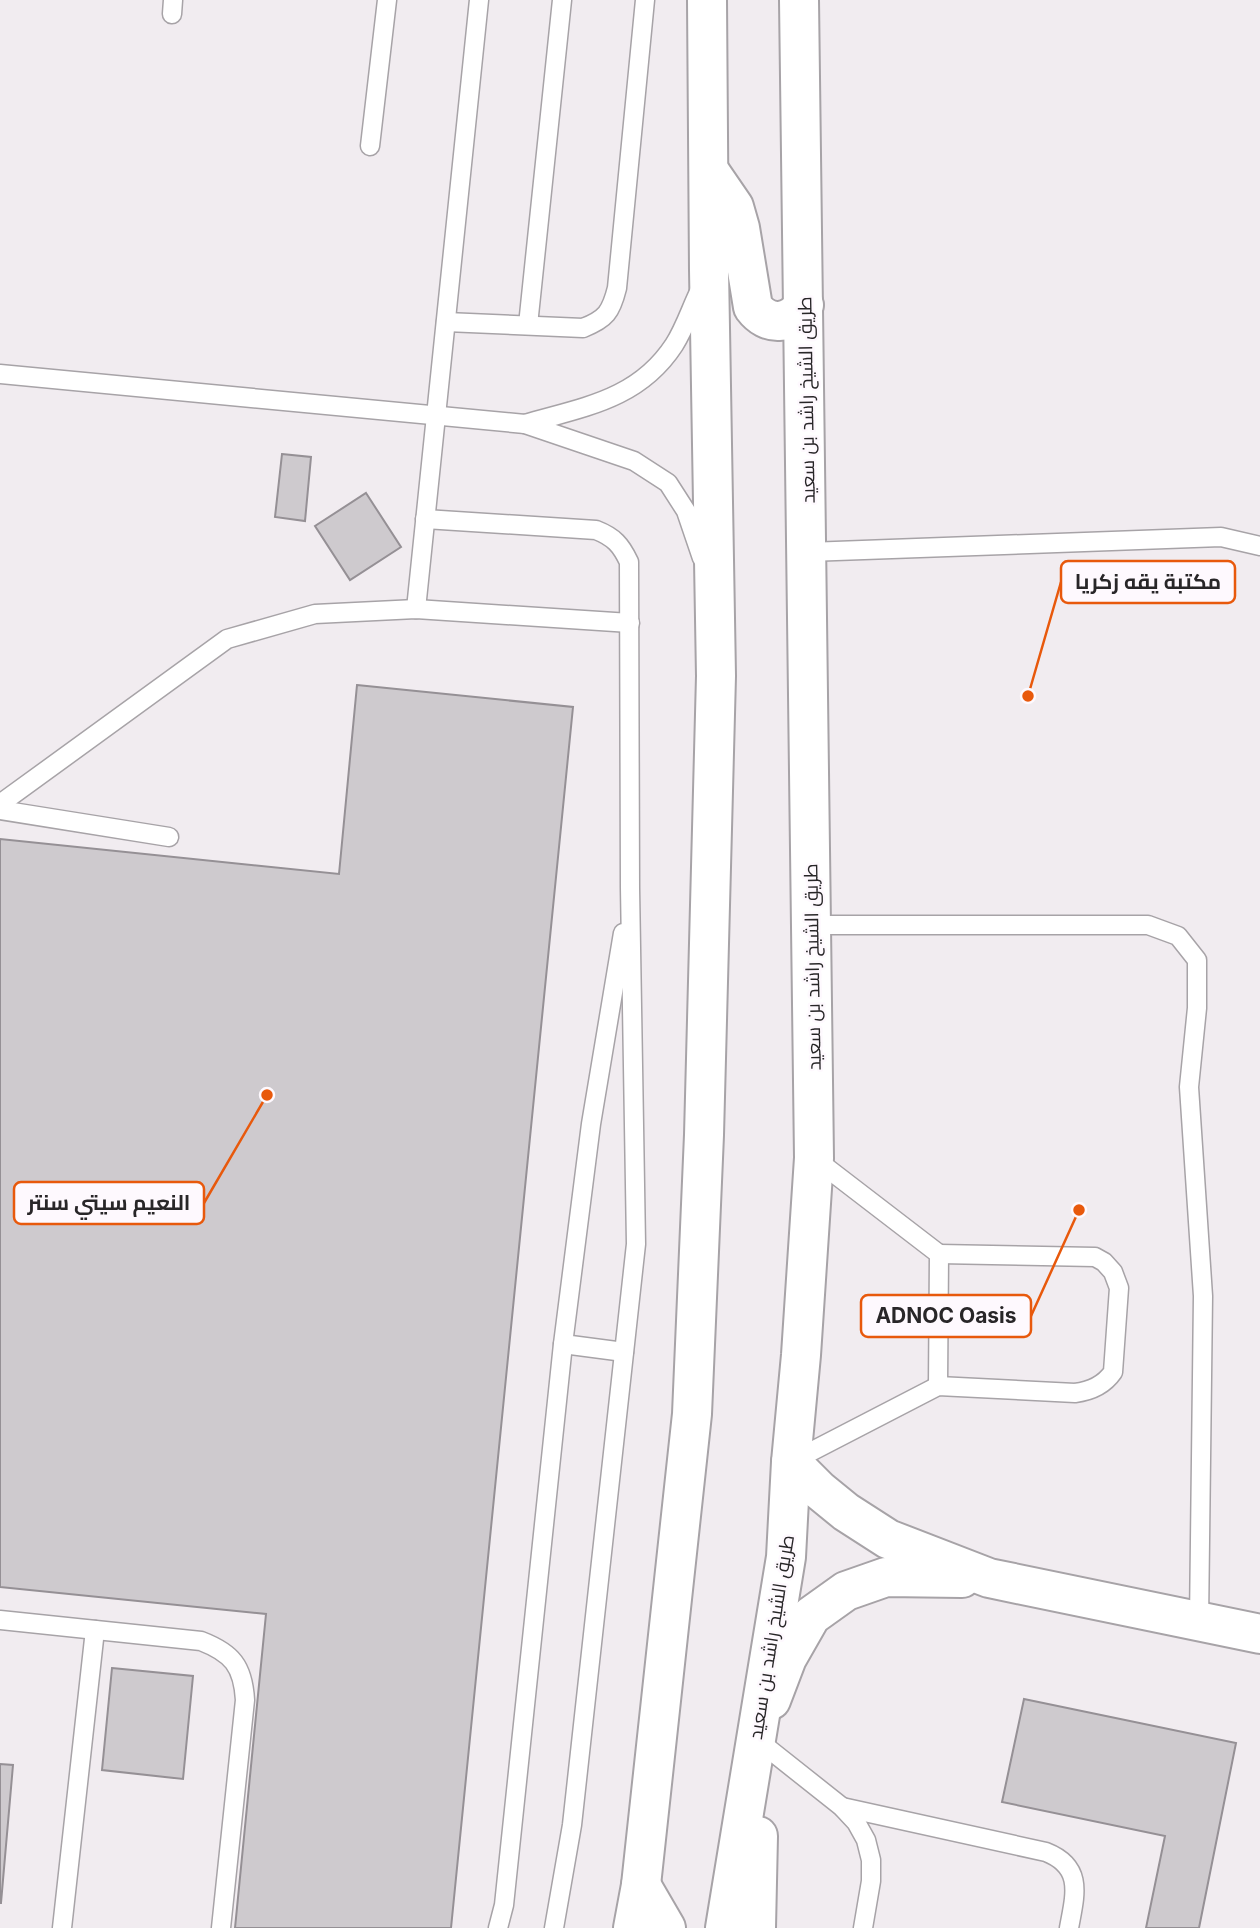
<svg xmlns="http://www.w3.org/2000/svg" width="1260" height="1928" font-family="Inter,Cairo,sans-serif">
  <rect width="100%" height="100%" fill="#f1ecf0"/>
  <g fill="#cecace" stroke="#959095" stroke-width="2">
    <path d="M282,454L311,457L305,521L275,517Z"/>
    <path d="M366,493L401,547L350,580L315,526Z"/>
    <path d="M357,685L573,707L451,1928H235L266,1614L0,1587V839L339,874Z"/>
    <path d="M112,1668L193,1676L183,1779L102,1770Z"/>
    <path d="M1024,1699L1236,1743L1199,1928H1146L1165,1836L1002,1802Z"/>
    <path d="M0,1764L13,1765L1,1903H0Z"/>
  </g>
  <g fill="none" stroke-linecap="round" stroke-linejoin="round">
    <defs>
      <g id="service">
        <path d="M172,14L173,0"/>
        <path d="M370,146L387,0"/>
        <path d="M446,322L583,328C606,319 611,312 617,288L645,0"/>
        <path d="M528,325L562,0"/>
        <path d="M0,374L525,424L634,461L668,483L686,511L702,558"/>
        <path d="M525,424C583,407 638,400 674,345C685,328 691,308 700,290"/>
        <path d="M425,519L596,530C614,537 621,545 629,562L630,888L636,1244L572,1825L554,1928"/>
        <path d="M808,552L1221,537L1260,546"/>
        <path d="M416,609L479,0"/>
        <path d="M0,804L227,639L315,614L416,609L630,623"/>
        <path d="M0,810L169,837"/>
        <path d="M812,925H1148L1178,936L1197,960V1008L1189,1087L1203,1296L1199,1622"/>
        <path d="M814,1158L939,1254L938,1386"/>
        <path d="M563,1344L624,1352"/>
        <path d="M791,1462L938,1386L1075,1393C1091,1391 1104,1385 1113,1372L1119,1288L1113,1272L1104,1262L1095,1257L939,1254"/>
        <path d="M0,1620L201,1641C232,1653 243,1666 245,1700L221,1928"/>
        <path d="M755,1738L842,1807L856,1822L866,1840L871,1860V1881L863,1928"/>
        <path d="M842,1807L1046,1852C1084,1867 1075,1895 1069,1928"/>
        <path d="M62,1928L95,1630"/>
        <path d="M498,1928L504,1905L563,1344L591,1124L623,933"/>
      </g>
      <g id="tertiary">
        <path d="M791,1462L819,1490L846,1512L888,1539L989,1578L1260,1634"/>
        <path d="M771,1700L787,1658L811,1616L846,1591L886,1577L962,1578"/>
      </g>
      <g id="primary">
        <path d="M710,172L734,207L740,228L753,307C768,327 790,325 804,305"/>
        <path d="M641,1885L666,1928"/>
        <path d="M633,1928L641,1885L692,1414L704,1135L716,676L709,270L707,0"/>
        <path d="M725,1928L786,1557L791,1462L801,1355L814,1158L799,0"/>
        <path d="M756,1928L758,1836"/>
      </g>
    </defs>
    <use href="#service" stroke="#a7a3a7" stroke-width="21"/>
    <use href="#tertiary" stroke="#a7a3a7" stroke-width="42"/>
    <use href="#primary" stroke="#a7a3a7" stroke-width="42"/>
    <use href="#service" stroke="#fff" stroke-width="18"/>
    <use href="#tertiary" stroke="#fff" stroke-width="38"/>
    <use href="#primary" stroke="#fff" stroke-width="38"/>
  </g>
  <g text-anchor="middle" stroke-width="5" stroke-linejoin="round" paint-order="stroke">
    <g font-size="19" fill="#282628" stroke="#fef9fe">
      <text transform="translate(806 400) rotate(-91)" y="7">طريق الشيخ راشد بن سعيد</text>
      <text transform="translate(812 967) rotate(-91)" y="7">طريق الشيخ راشد بن سعيد</text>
      <text transform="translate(771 1637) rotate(-81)" y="7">طريق الشيخ راشد بن سعيد</text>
    </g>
  </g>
  <path fill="none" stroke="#e8590c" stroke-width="2.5" d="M1028 696L1061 582M267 1095L204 1203M1079 1210L1031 1316"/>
  <g fill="#e8590c" stroke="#fef9fe" stroke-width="2.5">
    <circle cx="1028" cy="696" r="7"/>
    <circle cx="267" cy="1095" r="7"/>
    <circle cx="1079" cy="1210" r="7"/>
  </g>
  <g fill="#fef9fe" stroke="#e8590c" stroke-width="2.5">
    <rect x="1061" y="561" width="174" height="42" rx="7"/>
    <rect x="14" y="1182" width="190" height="42" rx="7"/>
    <rect x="861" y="1295" width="170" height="42" rx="7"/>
  </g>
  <g font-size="21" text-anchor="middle" font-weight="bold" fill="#282628">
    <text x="1148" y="589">مكتبة يقه زكريا</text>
    <text x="109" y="1210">النعيم سيتي سنتر</text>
    <text x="946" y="1323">ADNOC Oasis</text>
  </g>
</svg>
